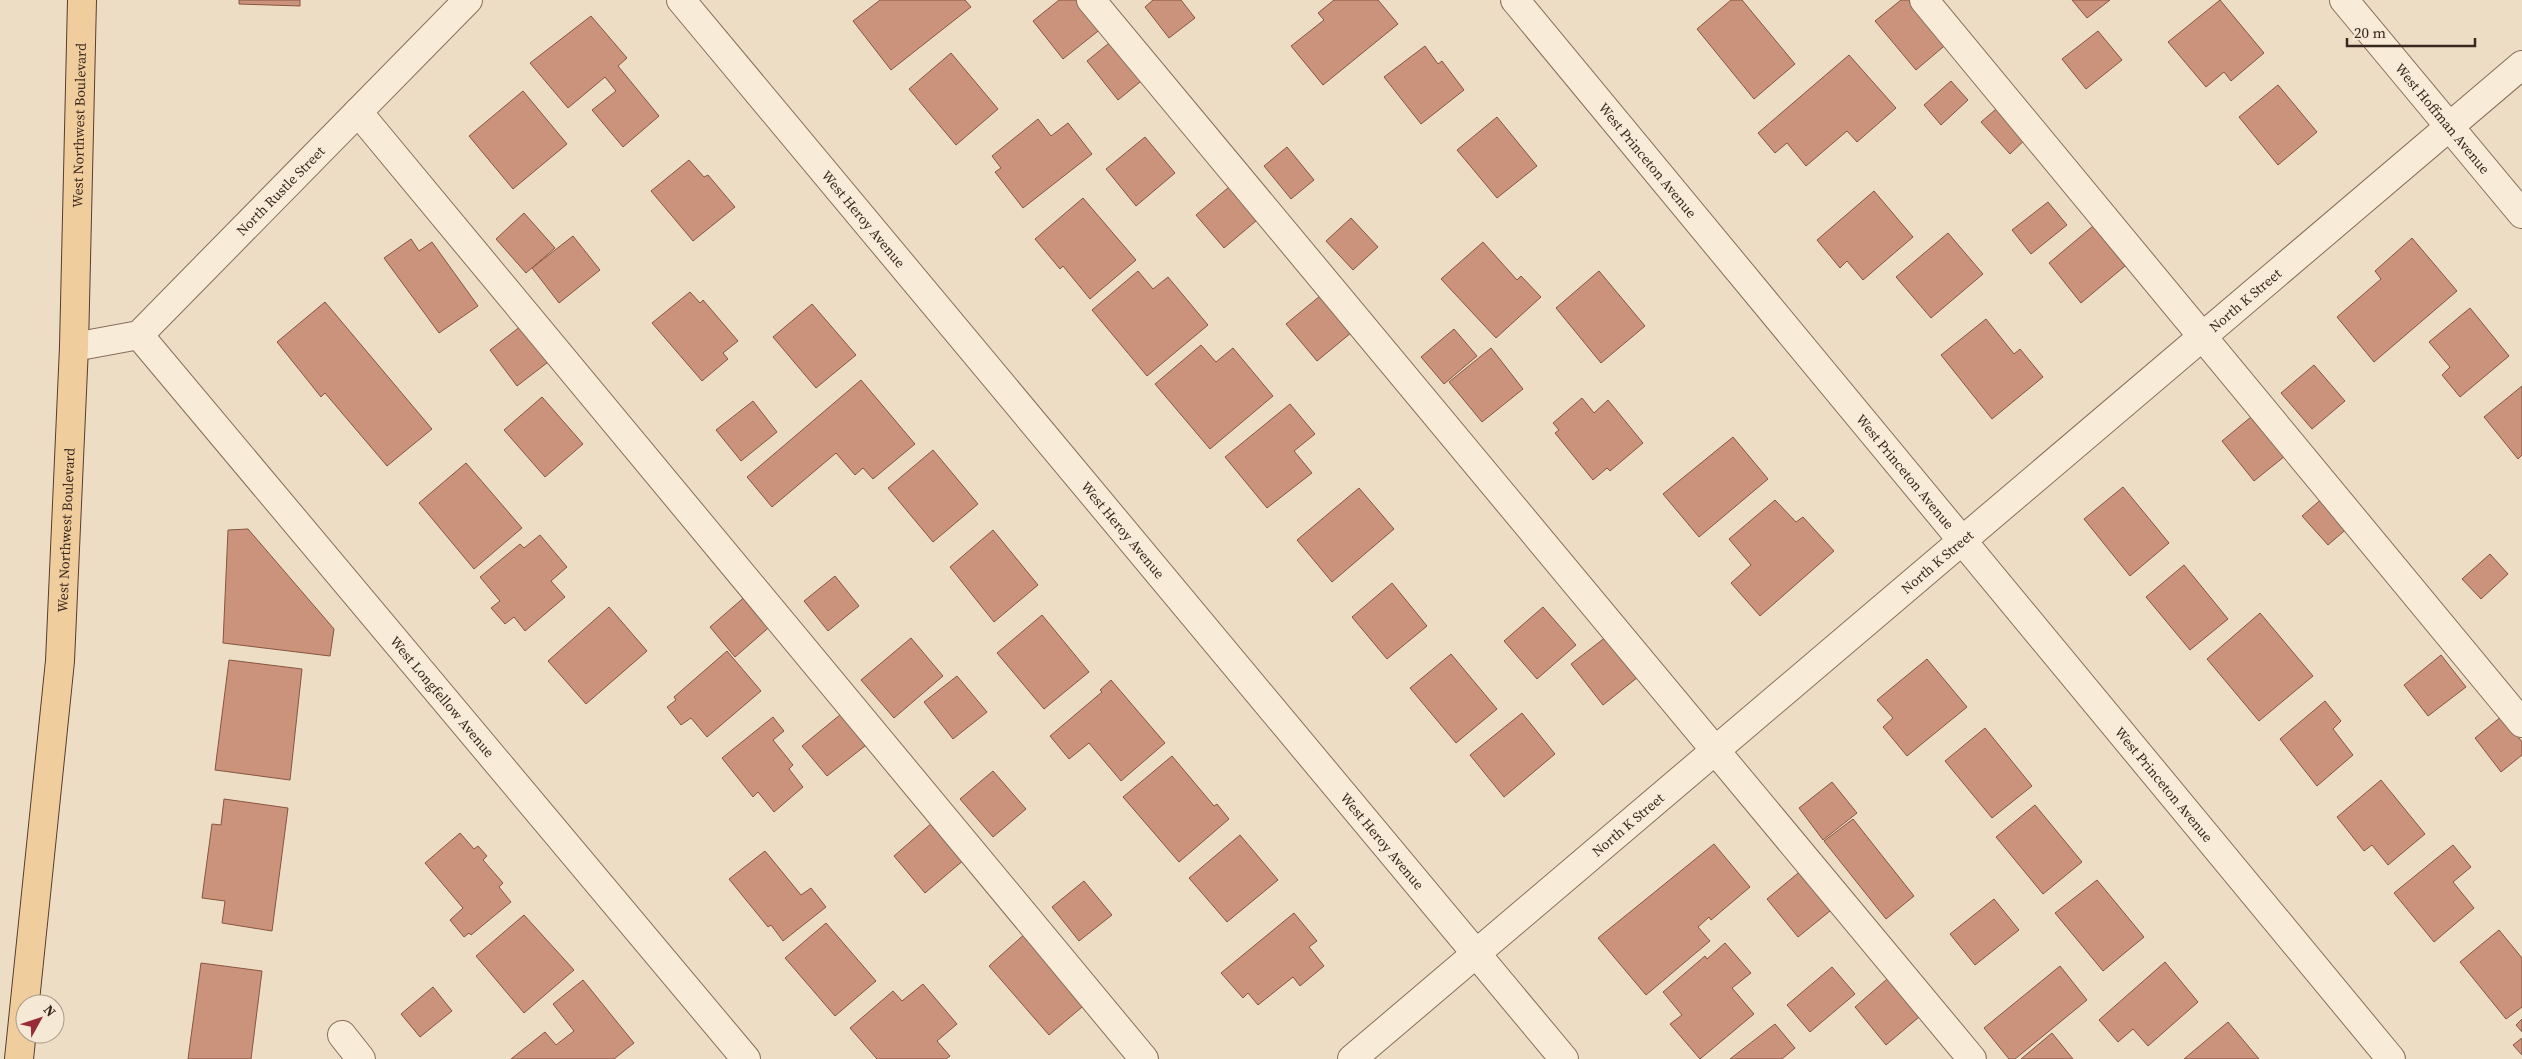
<svg xmlns="http://www.w3.org/2000/svg" width="2522" height="1059" font-family="'Source Serif 4',serif">
  <rect width="100%" height="100%" fill="#eeddc5"/>
  <g fill="#cb937b" stroke="#875541">
    <path d="M239,0H300V6L239,4Z"/>
    <path d="M880,0H965L971,7L891,70L853,21Z"/>
    <path d="M1059,0H1080L1102,28L1063,59L1033,21Z"/>
    <path d="M1153,0H1181L1195,18L1169,38L1145,7Z"/>
    <path d="M1334,0H1378L1398,24L1323,85L1291,46L1324,20L1318,13Z"/>
    <path d="M1731,0H1742L1795,64L1754,99L1697,29Z"/>
    <path d="M1901,0H1914L1949,42L1916,70L1875,21Z"/>
    <path d="M2072,0H2110L2087,18Z"/>
    <path d="M2220,0L2264,53L2231,81L2224,72L2206,87L2168,42Z"/>
    <path d="M591,16L627,58L618,66L659,116L623,147L592,110L616,91L605,77L568,108L530,63Z"/>
    <path d="M2098,31L2122,60L2086,89L2062,59Z"/>
    <path d="M1114,39L1145,78L1118,100L1087,61Z"/>
    <path d="M1425,46L1438,64L1442,61L1464,90L1421,124L1384,77Z"/>
    <path d="M951,53L998,109L956,145L909,89Z"/>
    <path d="M1849,55L1896,108L1857,142L1847,131L1806,166L1787,143L1775,153L1758,133Z"/>
    <path d="M1951,81L1968,100L1941,125L1924,105Z"/>
    <path d="M2278,85L2317,132L2278,165L2239,117Z"/>
    <path d="M523,91L567,144L513,189L469,136Z"/>
    <path d="M2002,104L2030,135L2010,154L1981,122Z"/>
    <path d="M1497,117L1537,166L1497,198L1457,150Z"/>
    <path d="M1038,119L1051,136L1068,123L1092,154L1023,208L995,172L1001,168L992,156Z"/>
    <path d="M1145,137L1175,173L1136,206L1106,169Z"/>
    <path d="M1287,147L1314,180L1291,199L1264,166Z"/>
    <path d="M689,160L704,177L708,175L735,207L693,241L651,191Z"/>
    <path d="M1235,182L1263,215L1224,248L1196,215Z"/>
    <path d="M1874,191L1913,237L1863,280L1847,261L1840,268L1817,240Z"/>
    <path d="M1083,198L1136,260L1090,299L1063,266L1060,269L1035,239Z"/>
    <path d="M2048,202L2067,225L2031,254L2012,230Z"/>
    <path d="M524,213L555,248L526,273L496,239Z"/>
    <path d="M1351,218L1378,247L1353,270L1326,241Z"/>
    <path d="M2093,226L2125,266L2081,303L2049,263Z"/>
    <path d="M1948,233L1983,274L1931,318L1896,277Z"/>
    <path d="M573,236L600,270L559,303L532,268Z"/>
    <path d="M2412,238L2457,291L2374,362L2337,317L2381,279L2375,271Z"/>
    <path d="M411,239L419,251L432,242L478,306L439,333L384,258Z"/>
    <path d="M1483,242L1517,280L1521,276L1541,297L1496,338L1441,279Z"/>
    <path d="M1138,271L1153,289L1168,277L1208,325L1147,376L1092,310Z"/>
    <path d="M1599,271L1645,326L1601,363L1556,308Z"/>
    <path d="M1326,291L1357,328L1317,361L1286,324Z"/>
    <path d="M690,292L700,303L703,300L738,341L723,353L728,359L702,381L652,323Z"/>
    <path d="M325,302L432,429L387,466L325,393L321,397L277,342Z"/>
    <path d="M812,304L856,355L816,388L773,337Z"/>
    <path d="M2470,308L2509,356L2460,397L2442,375L2450,367L2429,342Z"/>
    <path d="M1986,319L2014,354L2020,349L2043,377L1992,419L1941,355Z"/>
    <path d="M525,323L552,359L517,386L490,350Z"/>
    <path d="M1454,329L1477,356L1444,384L1421,357Z"/>
    <path d="M1201,345L1216,362L1233,348L1273,396L1210,449L1155,384Z"/>
    <path d="M1491,348L1523,389L1482,422L1449,382Z"/>
    <path d="M2314,365L2345,401L2312,429L2281,393Z"/>
    <path d="M861,380L915,444L873,479L863,468L855,475L836,453L772,507L747,477Z"/>
    <path d="M2522,386V455L2518,459L2484,417Z"/>
    <path d="M542,397L583,444L545,477L504,430Z"/>
    <path d="M1582,398L1594,413L1608,400L1643,443L1610,471L1607,468L1593,480L1555,433L1559,430L1553,423Z"/>
    <path d="M753,401L777,432L741,461L716,430Z"/>
    <path d="M1290,404L1315,434L1294,451L1312,473L1267,508L1225,457Z"/>
    <path d="M2257,412L2290,452L2254,481L2222,441Z"/>
    <path d="M1733,437L1768,479L1699,537L1663,494Z"/>
    <path d="M933,450L978,504L933,542L888,488Z"/>
    <path d="M466,463L522,528L474,569L419,503Z"/>
    <path d="M2123,487L2169,543L2130,576L2084,519Z"/>
    <path d="M1359,488L1394,529L1332,582L1297,540Z"/>
    <path d="M2325,496L2351,525L2328,545L2302,516Z"/>
    <path d="M1775,500L1796,522L1803,517L1834,551L1760,616L1731,583L1751,565L1729,539Z"/>
    <path d="M248,529L334,629L330,656L223,643L228,530Z"/>
    <path d="M993,530L1038,585L994,622L950,567Z"/>
    <path d="M540,535L567,567L551,581L565,597L525,631L514,617L505,624L491,608L500,601L480,577L520,544L524,548Z"/>
    <path d="M2490,554L2508,574L2481,599L2462,579Z"/>
    <path d="M2184,565L2228,619L2190,650L2146,597Z"/>
    <path d="M835,576L859,606L828,631L804,601Z"/>
    <path d="M1392,583L1427,626L1387,659L1352,617Z"/>
    <path d="M748,594L774,623L735,657L710,627Z"/>
    <path d="M609,607L647,651L586,704L548,661Z"/>
    <path d="M1543,607L1576,645L1537,679L1504,641Z"/>
    <path d="M2260,613L2313,676L2259,721L2207,659Z"/>
    <path d="M1042,615L1089,672L1044,709L997,653Z"/>
    <path d="M1611,633L1643,673L1603,705L1571,664Z"/>
    <path d="M911,638L943,676L894,718L861,680Z"/>
    <path d="M727,651L761,691L707,737L691,718L681,725L667,707L676,700L674,697Z"/>
    <path d="M1451,654L1497,709L1456,743L1410,688Z"/>
    <path d="M2441,655L2466,687L2428,716L2404,685Z"/>
    <path d="M1927,659L1967,707L1907,756L1883,727L1893,718L1877,700Z"/>
    <path d="M229,660L302,669L290,780L215,770Z"/>
    <path d="M957,676L987,712L953,739L924,702Z"/>
    <path d="M1111,680L1165,743L1121,781L1089,743L1069,759L1050,736L1102,692L1100,690Z"/>
    <path d="M2325,701L2341,721L2333,729L2353,755L2317,786L2280,739Z"/>
    <path d="M846,710L870,742L827,776L802,746Z"/>
    <path d="M1522,713L1555,754L1504,797L1470,755Z"/>
    <path d="M2502,716L2522,742V755L2501,772L2475,738Z"/>
    <path d="M773,717L784,731L773,740L793,765L789,769L803,787L774,812L758,792L753,797L722,758Z"/>
    <path d="M1985,728L2032,786L1992,818L1945,761Z"/>
    <path d="M1172,756L1214,806L1217,804L1229,819L1179,862L1123,797Z"/>
    <path d="M993,771L1026,809L993,837L960,799Z"/>
    <path d="M2381,780L2425,834L2388,865L2372,845L2364,851L2337,817Z"/>
    <path d="M1832,782L1857,813L1823,840L1799,808Z"/>
    <path d="M224,799L288,808L272,931L222,923L225,901L202,898L212,824L221,825Z"/>
    <path d="M2035,805L2082,862L2043,894L1996,837Z"/>
    <path d="M1853,819L1914,896L1886,919L1824,841Z"/>
    <path d="M933,822L965,859L925,893L894,856Z"/>
    <path d="M460,833L474,849L478,846L487,856L483,860L503,883L499,887L511,902L471,935L469,933L464,937L450,920L463,908L425,863Z"/>
    <path d="M1240,835L1278,880L1227,922L1189,878Z"/>
    <path d="M1714,844L1750,887L1711,920L1709,917L1698,927L1710,941L1646,995L1598,938Z"/>
    <path d="M2453,845L2471,867L2453,882L2474,908L2434,942L2394,893Z"/>
    <path d="M765,851L801,895L811,888L826,907L783,941L771,925L768,927L729,879Z"/>
    <path d="M1803,869L1835,907L1798,937L1767,899Z"/>
    <path d="M2097,880L2144,937L2103,971L2055,913Z"/>
    <path d="M1084,881L1112,915L1079,941L1052,907Z"/>
    <path d="M1994,899L2019,930L1975,965L1950,934Z"/>
    <path d="M1294,913L1317,941L1309,947L1324,966L1300,986L1293,977L1258,1005L1248,993L1243,998L1221,973Z"/>
    <path d="M524,915L574,970L524,1013L476,956Z"/>
    <path d="M826,923L876,981L835,1016L785,958Z"/>
    <path d="M2499,930L2522,958V1007L2506,1019L2460,962Z"/>
    <path d="M1027,932L1088,1002L1049,1035L989,966Z"/>
    <path d="M1725,943L1751,973L1732,988L1754,1014L1700,1059L1670,1024L1682,1015L1663,992L1705,956L1707,959Z"/>
    <path d="M2165,962L2198,1002L2148,1046L2133,1029L2118,1042L2099,1020Z"/>
    <path d="M201,963L262,971L251,1059H188Z"/>
    <path d="M2060,966L2087,1000L2015,1059H2009L1984,1028Z"/>
    <path d="M1832,967L1855,994L1810,1032L1787,1005Z"/>
    <path d="M1894,973L1925,1012L1886,1045L1855,1007Z"/>
    <path d="M583,980L634,1043L614,1059H511L545,1032L556,1045L574,1031L553,1004Z"/>
    <path d="M923,984L957,1024L937,1041L950,1056L946,1059H877L850,1028L893,991L902,1001Z"/>
    <path d="M433,987L452,1011L420,1037L401,1014Z"/>
    <path d="M2522,1019V1032L2516,1025Z"/>
    <path d="M2228,1022L2259,1059H2184Z"/>
    <path d="M1775,1024L1795,1048L1782,1059H1730Z"/>
    <path d="M2052,1033L2073,1059H2021Z"/>
    <path d="M2522,1038V1055L2513,1045Z"/>
  </g>
  <g fill="none" stroke-linecap="round" stroke-linejoin="round">
    <defs>
      <g id="minor">
        <path id="s1" d="M681,0L1564,1059"/>
        <path d="M1091,0L1972,1059"/>
        <path id="s2" d="M1515,0L2391,1059"/>
        <path d="M1924,0L2522,723"/>
        <path id="s3" d="M2344,0L2522,214"/>
        <path d="M358,112L1144,1059"/>
        <path id="s4" d="M139,335L746,1059"/>
        <path id="s5" d="M74,347L139,335L468,0"/>
        <path d="M342,1035L361,1059"/>
        <path id="s6" d="M1352,1059L2522,65"/>
      </g>
      <g id="major">
        <path id="s7" d="M19,1059L60,661L74,347L82,0"/>
      </g>
    </defs>
    <use href="#minor" stroke="#886e5b" stroke-width="30"/>
    <use href="#major" stroke="#563d2f" stroke-width="30"/>
    <use href="#minor" stroke="#f8ebd8" stroke-width="28"/>
    <use href="#major" stroke="#f0cd9d" stroke-width="28"/>
  </g>
  <g text-anchor="middle" stroke-width="5" stroke-linejoin="round" paint-order="stroke">
    <g font-size="14" fill="#39281f" stroke="#f5e8d4">
      <text dy="5" stroke="none"><textPath href="#s3" startOffset="154">West Hoffman Avenue</textPath></text>
      <text dy="5" stroke="none"><textPath href="#s7" startOffset="936">West Northwest Boulevard</textPath></text>
      <text dy="5" stroke="none"><textPath href="#s2" startOffset="208">West Princeton Avenue</textPath></text>
      <text dy="5" stroke="none"><textPath href="#s5" startOffset="268">North Rustle Street</textPath></text>
      <text dy="5" stroke="none"><textPath href="#s1" startOffset="285">West Heroy Avenue</textPath></text>
      <text dy="5" stroke="none"><textPath href="#s6" startOffset="1172">North K Street</textPath></text>
      <text dy="5" stroke="none"><textPath href="#s2" startOffset="612">West Princeton Avenue</textPath></text>
      <text dy="5" stroke="none"><textPath href="#s1" startOffset="690">West Heroy Avenue</textPath></text>
      <text dy="5" stroke="none"><textPath href="#s7" startOffset="531">West Northwest Boulevard</textPath></text>
      <text dy="5" stroke="none"><textPath href="#s6" startOffset="768">North K Street</textPath></text>
      <text dy="5" stroke="none"><textPath href="#s4" startOffset="472">West Longfellow Avenue</textPath></text>
      <text dy="5" stroke="none"><textPath href="#s2" startOffset="1018">West Princeton Avenue</textPath></text>
      <text dy="5" stroke="none"><textPath href="#s6" startOffset="362">North K Street</textPath></text>
      <text dy="5" stroke="none"><textPath href="#s1" startOffset="1095">West Heroy Avenue</textPath></text>
    </g>
  </g>
  <g transform="translate(40 1019) rotate(50)"><circle r="24" fill="#f5e8d4" stroke="#aa9b8c"/>
  <path d="M0-4L9 19L0 12L-9 19Z" fill="#972c39"/>
  <text y="-8" font-size="14" font-weight="bold" text-anchor="middle" fill="#39281f">N</text>
  </g>
  <path d="M2347 38v8h128v-8" fill="none" stroke="#39281f" stroke-width="2.5"/>
  <text x="2354" y="38" font-size="15" fill="#39281f" stroke="#f5e8d4" stroke-width="4" paint-order="stroke">20 m</text>
</svg>
